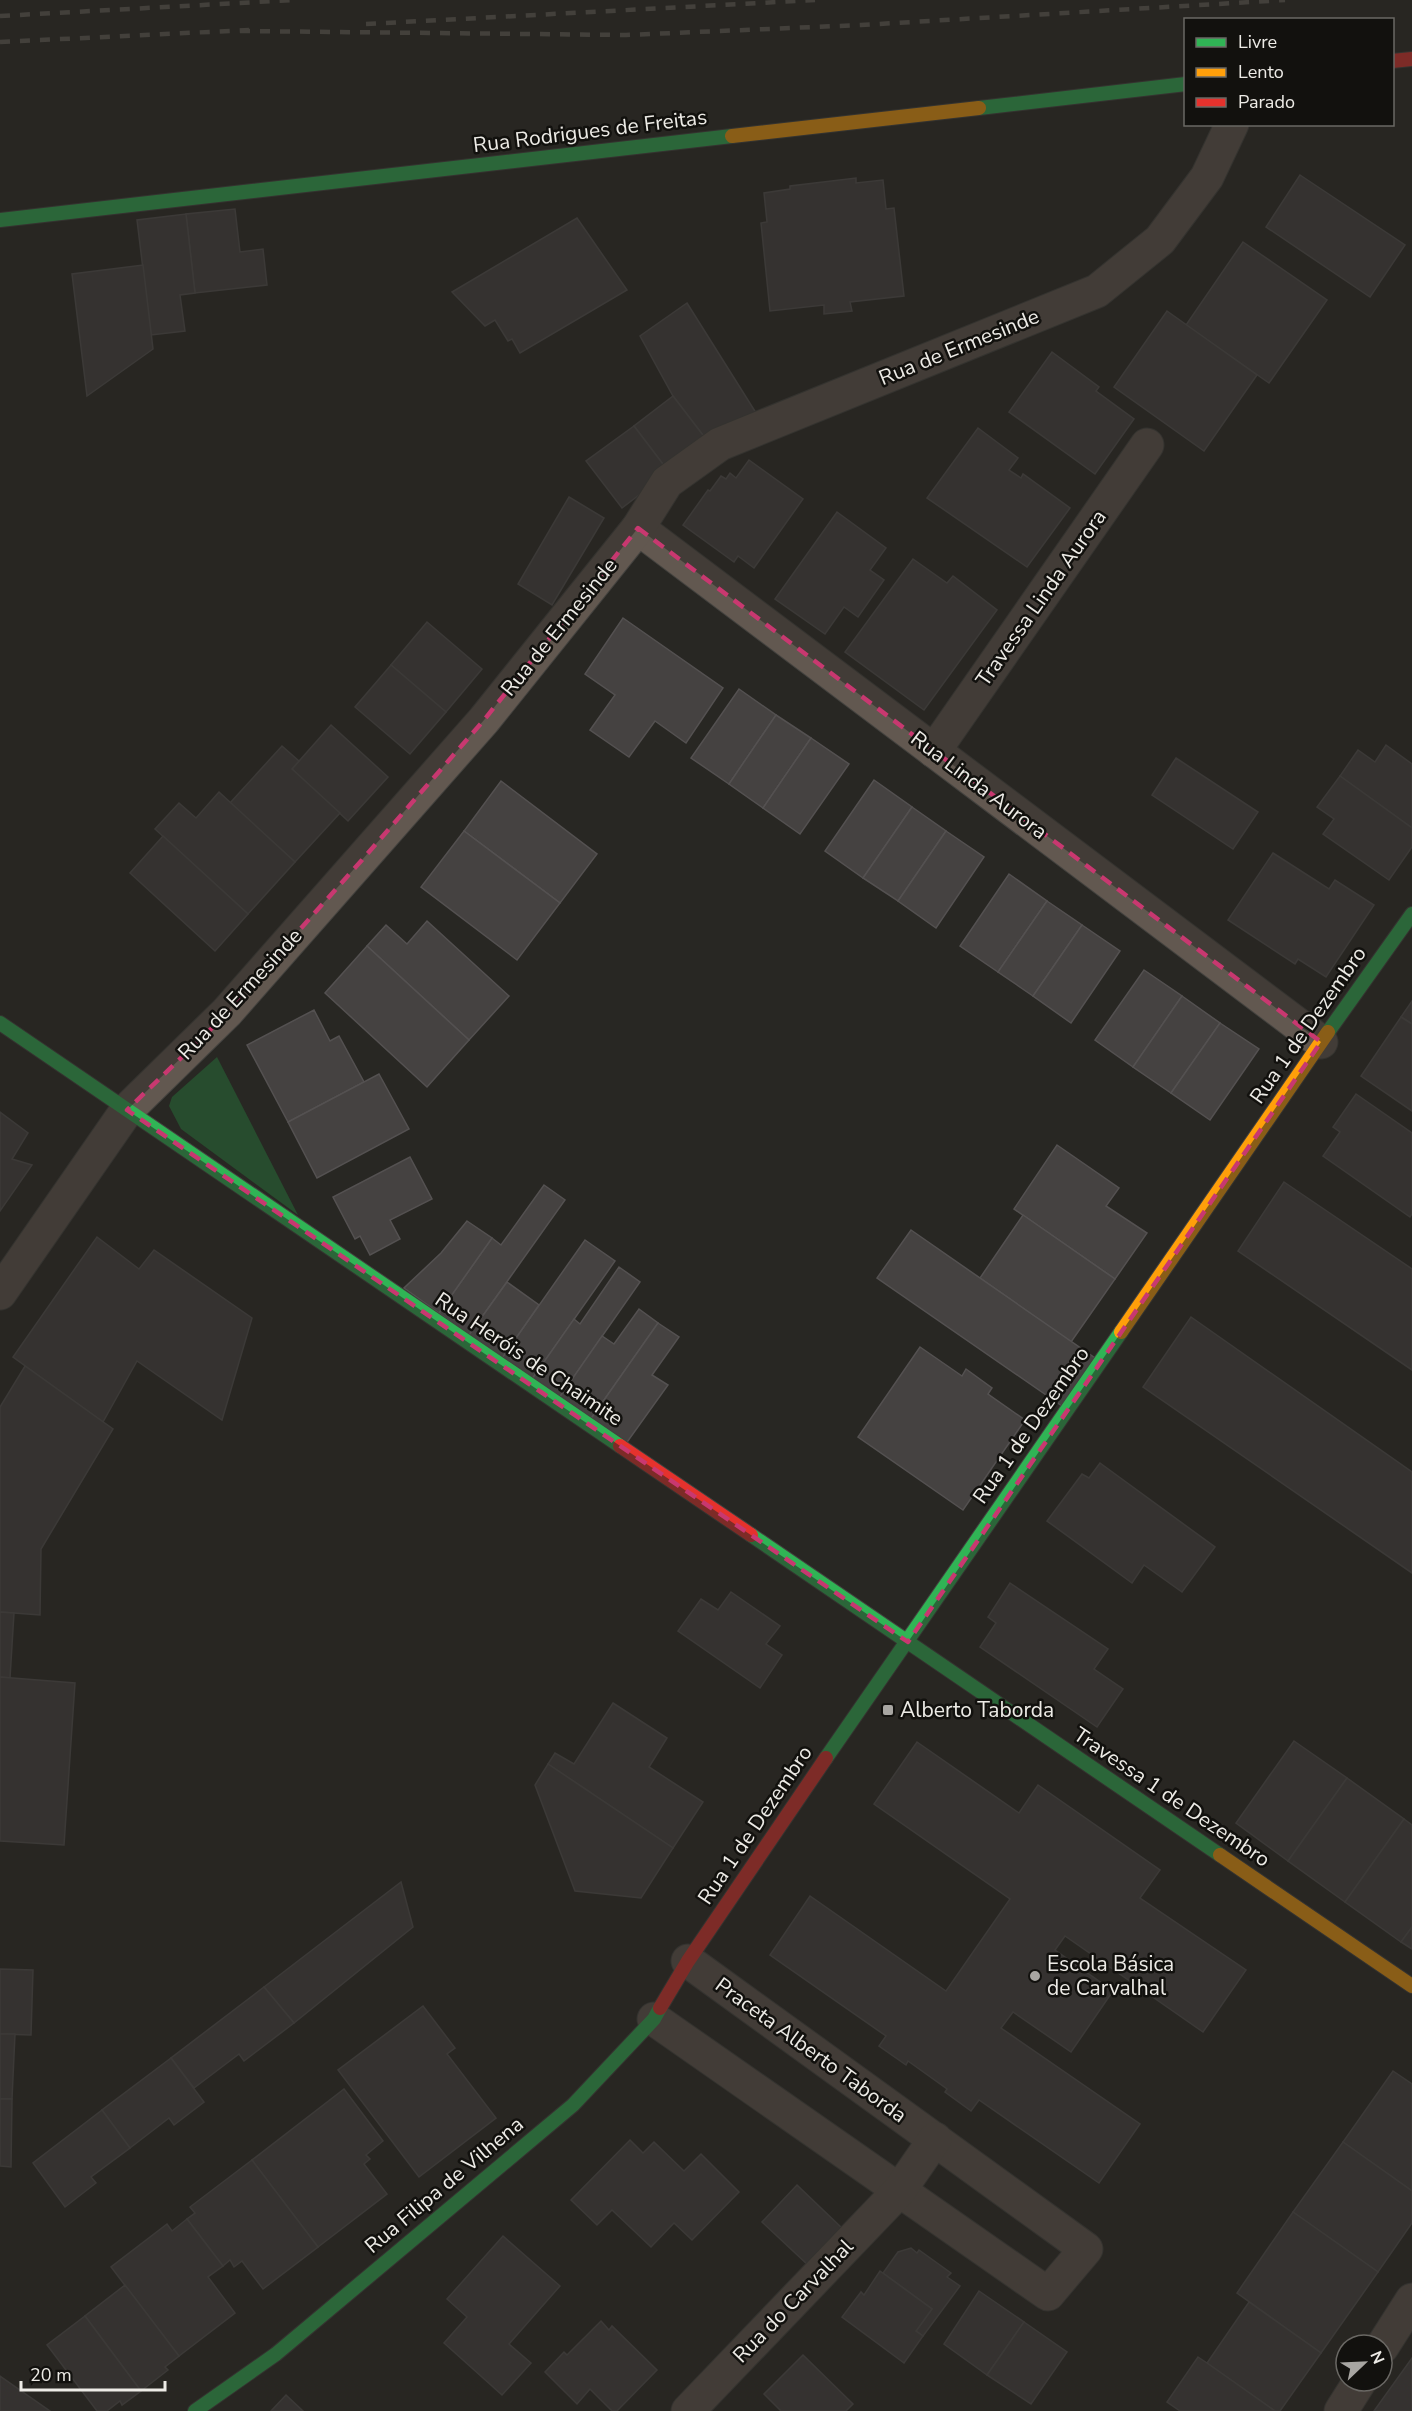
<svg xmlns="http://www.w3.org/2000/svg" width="1412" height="2411" font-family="'Nunito Sans',sans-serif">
  <rect width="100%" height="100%" fill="#282723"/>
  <path fill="#274c2e" d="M217,1057L298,1215L181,1129L169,1106L172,1097Z"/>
  <g fill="#454241" stroke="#545151" stroke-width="1.5">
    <path d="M1300,175L1405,245L1370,297L1266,227Z"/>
    <path d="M856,178V183L883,180L886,209L894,208L904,296L850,302L852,311L824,314V305L770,311L761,223L767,222L764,193L790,189V186Z"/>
    <path d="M235,209L240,252L263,249L267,285L195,293L186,214Z"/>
    <path d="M186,214L195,293L180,295L185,331L151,335L137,220Z"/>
    <path d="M577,218L627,290L520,353L512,339L508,341L495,320L485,326L452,292Z"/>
    <path d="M1243,242L1327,300L1269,383L1186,325Z"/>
    <path d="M143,265L153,349L87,396L72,274Z"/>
    <path d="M687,303L758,416L709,443L673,396L640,336Z"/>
    <path d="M1167,311L1257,375L1204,451L1114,387Z"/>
    <path d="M1052,352L1099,387L1096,391L1134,419L1095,474L1009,412Z"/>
    <path d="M673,396L709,443L669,472L634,426Z"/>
    <path d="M634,426L669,472L622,508L586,461Z"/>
    <path d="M978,428L1018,458L1009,470L1021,478L1023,474L1070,508L1027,567L927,498Z"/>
    <path d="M749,460L803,499L754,568L738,556L734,562L683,525L708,490L710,491L721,476L726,479L730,473L736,478Z"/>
    <path d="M569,497L604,518L552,605L518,584Z"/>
    <path d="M837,512L886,548L870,570L884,580L858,617L844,607L825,634L775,599Z"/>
    <path d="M913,559L947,583L953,576L997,610L924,710L845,652Z"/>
    <path d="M623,618L723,688L686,743L655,721L629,757L590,730L615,695L585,674Z"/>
    <path d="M427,622L482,669L446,712L391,665Z"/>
    <path d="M391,665L446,712L410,754L355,707Z"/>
    <path d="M739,689L776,715L729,784L691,758Z"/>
    <path d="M776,715L811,738L763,808L729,784Z"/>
    <path d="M331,725L388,777L348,821L292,769Z"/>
    <path d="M811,738L849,764L800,834L763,808Z"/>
    <path d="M1386,745L1412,764V828L1340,776L1358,750L1375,762Z"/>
    <path d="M282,746L299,761L292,769L340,813L295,862L230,803Z"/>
    <path d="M1176,758L1258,812L1233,849L1152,795Z"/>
    <path d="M1340,776L1412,828V847L1389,880L1323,834L1334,819L1317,807Z"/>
    <path d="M874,780L912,807L863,878L825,851Z"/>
    <path d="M501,781L597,854L560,903L464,831Z"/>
    <path d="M219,792L295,862L248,914L155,829L179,803L196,818Z"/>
    <path d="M912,807L946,831L898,901L863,878Z"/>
    <path d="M464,831L560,903L517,960L421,887Z"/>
    <path d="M946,831L984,857L936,928L898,901Z"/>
    <path d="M163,836L248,914L215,951L130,873Z"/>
    <path d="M1273,853L1329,889L1335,880L1374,905L1326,977L1298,959L1295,964L1228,920Z"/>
    <path d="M1009,874L1047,901L998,972L960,946Z"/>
    <path d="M1047,901L1082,925L1033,996L998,972Z"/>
    <path d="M427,921L509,996L469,1040L367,946L386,925L407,944Z"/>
    <path d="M1082,925L1120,951L1071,1023L1033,996Z"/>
    <path d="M367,946L469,1040L427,1087L325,993Z"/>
    <path d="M1144,970L1182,996L1133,1067L1095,1040Z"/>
    <path d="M1182,996L1220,1023L1171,1093L1133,1067Z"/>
    <path d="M1412,1001V1024L1401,1017Z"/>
    <path d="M314,1010L330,1041L339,1036L364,1082L288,1122L247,1045Z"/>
    <path d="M1401,1017L1412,1024V1111L1361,1076Z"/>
    <path d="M1220,1023L1259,1049L1210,1120L1171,1093Z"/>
    <path d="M379,1074L409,1129L317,1178L288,1122Z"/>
    <path d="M1356,1094L1412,1133V1214L1410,1217L1323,1156L1340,1132L1333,1127Z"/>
    <path d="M0,1112L28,1133L12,1159L32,1165L0,1211Z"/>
    <path d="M1057,1145L1119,1188L1106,1206L1147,1233L1115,1279L1014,1209Z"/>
    <path d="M410,1157L432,1199L390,1220L400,1239L370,1255L360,1236L355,1239L333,1197Z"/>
    <path d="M1284,1182L1412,1269V1370L1238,1251Z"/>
    <path d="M544,1185L565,1200L469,1335L439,1313L492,1238L501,1245Z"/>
    <path d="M1023,1215L1115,1279L1071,1342L980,1278Z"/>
    <path d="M467,1221L492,1238L439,1313L404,1288L441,1253Z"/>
    <path d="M911,1230L1095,1358L1062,1406L877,1278Z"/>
    <path d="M97,1237L139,1269L154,1250L252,1318L222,1420L137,1361L103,1422L13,1357Z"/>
    <path d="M585,1240L615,1261L532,1379L502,1358Z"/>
    <path d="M619,1267L640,1282L559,1398L532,1379L574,1319L580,1324Z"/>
    <path d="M507,1282L539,1305L502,1358L469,1335Z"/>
    <path d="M639,1309L658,1323L590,1420L559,1398L602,1336L614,1344Z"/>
    <path d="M1191,1317L1412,1472V1573L1143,1387Z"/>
    <path d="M658,1323L679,1337L652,1375L668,1385L625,1445L590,1420Z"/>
    <path d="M920,1347L962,1376L966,1369L992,1388L988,1394L1025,1420L963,1510L858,1437Z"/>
    <path d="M25,1366L113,1429L41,1549L40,1615L0,1612V1407Z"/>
    <path d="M1100,1463L1215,1547L1182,1592L1144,1565L1132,1583L1047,1521L1082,1474L1089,1478Z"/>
    <path d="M1010,1583L1108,1649L1094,1669L1123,1689L1097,1727L980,1647L996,1623L988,1617Z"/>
    <path d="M731,1592L780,1626L766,1644L782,1655L760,1688L678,1631L701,1599L718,1610Z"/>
    <path d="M0,1612L14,1613L10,1678L0,1677Z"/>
    <path d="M0,1677L75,1683L64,1845L0,1841Z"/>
    <path d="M613,1703L667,1738L649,1767L703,1802L673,1848L548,1764L555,1753L574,1764Z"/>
    <path d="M1294,1741L1347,1778L1288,1861L1236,1823Z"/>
    <path d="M917,1742L1019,1813L1038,1785L1160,1870L1140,1898L1246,1970L1203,2032L1065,1936L1055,1950L1113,1991L1071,2052L1013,2012L1001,2028L1140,2124L1099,2183L979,2100L971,2111L945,2092L947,2089L908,2061L906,2065L879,2046L886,2036L770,1955L810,1896L946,1991L1010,1899L874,1804Z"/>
    <path d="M548,1764L673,1848L641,1898L575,1891L535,1785Z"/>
    <path d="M1347,1778L1404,1819L1345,1902L1288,1861Z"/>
    <path d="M1404,1819L1412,1825V1927L1401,1942L1345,1902Z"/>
    <path d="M401,1882L413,1927L294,2023L264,1987Z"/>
    <path d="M1412,1927V1949L1401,1942Z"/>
    <path d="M0,1969L33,1970L31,2035L0,2034Z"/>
    <path d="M264,1987L294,2023L244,2061L239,2054L194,2088L171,2058Z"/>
    <path d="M423,2006L455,2048L447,2054L496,2118L419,2177L338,2070Z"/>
    <path d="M0,2034H15L12,2099H0Z"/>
    <path d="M171,2058L204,2102L174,2125L169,2118L130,2148L102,2110Z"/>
    <path d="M1393,2071L1412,2084V2191L1343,2142Z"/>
    <path d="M344,2089L383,2141L366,2155L370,2159L364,2164L387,2194L318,2247L252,2160Z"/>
    <path d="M0,2099H12L11,2167L0,2166Z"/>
    <path d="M102,2110L130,2148L91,2177L96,2183L65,2207L33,2163Z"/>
    <path d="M630,2140L643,2153L654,2142L684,2171L701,2154L739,2192L692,2240L674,2223L651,2247L612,2210L597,2225L571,2200Z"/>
    <path d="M1343,2142L1412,2191V2223L1378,2272L1293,2212Z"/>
    <path d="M252,2160L318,2247L263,2289L242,2261L234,2267L230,2260L223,2266L187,2219L195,2213L190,2207Z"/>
    <path d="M797,2185L844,2230L809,2266L762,2222Z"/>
    <path d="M1293,2212L1378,2272L1321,2353L1237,2293Z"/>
    <path d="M187,2219L223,2266L208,2277L235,2313L179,2356L111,2267L167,2224L172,2231Z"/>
    <path d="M503,2236L560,2286L509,2344L531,2363L502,2395L444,2343L467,2317L447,2299Z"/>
    <path d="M911,2248L917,2253L919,2250L951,2273L947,2277L960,2286L923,2336L916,2331L932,2309L883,2273L898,2252Z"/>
    <path d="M880,2271L932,2309L916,2331L923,2336L904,2363L842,2317L861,2292L864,2295Z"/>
    <path d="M125,2285L179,2356L165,2367L168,2370L141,2391L85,2316Z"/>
    <path d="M979,2291L1024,2322L987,2375L944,2344Z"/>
    <path d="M1249,2302L1321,2353L1280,2411H1275L1207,2363Z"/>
    <path d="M85,2316L141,2391L122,2405L120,2401L107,2411H97L47,2345Z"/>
    <path d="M601,2321L609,2330L612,2326L657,2370L617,2411H612L590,2389L577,2404L545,2372L564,2352L567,2355Z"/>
    <path d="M1024,2322L1067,2352L1031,2404L987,2375Z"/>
    <path d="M803,2355L853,2404L846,2411H781L764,2394Z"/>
    <path d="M1198,2357L1207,2363L1275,2411H1180L1167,2402Z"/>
    <path d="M1412,2358V2411H1374Z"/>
    <path d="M0,2376L50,2411H0Z"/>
    <path d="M286,2395L303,2411H271Z"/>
  </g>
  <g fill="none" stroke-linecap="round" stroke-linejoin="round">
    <defs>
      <g id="street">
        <path d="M638,528L1321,1042"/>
        <path d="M934,751L1147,445"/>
        <path d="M0,1293L127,1110L227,1012L484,720L638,528L667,482L720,444L1097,291L1160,240L1207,177L1232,124"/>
        <path d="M654,2019L1048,2294L1086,2249L688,1961"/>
        <path d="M1382,2347L1412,2300"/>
        <path d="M688,2411L899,2191L935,2139"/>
        <path d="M1341,2411L1360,2381"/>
      </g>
      <g id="fast">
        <path d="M979,108L1186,84"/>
        <path d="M0,220L732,136"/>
        <path d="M0,1023L620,1446"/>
        <path d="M1328,1032L1412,914"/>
        <path d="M751,1535L1220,1855"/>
        <path d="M826,1758L1121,1332"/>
        <path d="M195,2411L276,2354L573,2105L654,2019L660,2008"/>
      </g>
      <g id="slow">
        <path d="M732,136L979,108"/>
        <path d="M1121,1332L1328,1032"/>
        <path d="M1220,1855L1412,1986"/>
      </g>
      <g id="jam">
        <path d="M1392,61L1412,59"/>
        <path d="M620,1446L751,1535"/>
        <path d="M660,2008L688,1961L826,1758"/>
      </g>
    </defs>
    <use href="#street" stroke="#43423f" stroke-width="35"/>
    <use href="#fast" stroke="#43423f" stroke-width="16"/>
    <use href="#slow" stroke="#43423f" stroke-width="16"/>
    <use href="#jam" stroke="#43423f" stroke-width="16"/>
    <use href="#street" stroke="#625850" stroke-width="33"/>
    <use href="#fast" stroke="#30b455" stroke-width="14"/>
    <use href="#slow" stroke="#ff9f0a" stroke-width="14"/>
    <use href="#jam" stroke="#e5322d" stroke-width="14"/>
    <g stroke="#65605a" stroke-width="4.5" stroke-dasharray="10 10" stroke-linecap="butt">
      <path d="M0,16L294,0"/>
      <path d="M366,24L815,0"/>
      <path d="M240,31L626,35L861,25L1285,0"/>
      <path d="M0,42L249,30"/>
    </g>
  </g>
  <path d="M0 0H1412V2411H0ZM638,528L1321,1042L908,1642L127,1110L211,1029L362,860L484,720Z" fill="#282723" fill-opacity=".55" fill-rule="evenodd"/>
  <path fill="none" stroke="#c83870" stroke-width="4.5" stroke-dasharray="12 8" stroke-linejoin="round" d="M638,528L1321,1042L908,1642L127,1110L211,1029L362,860L484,720Z"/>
  <g fill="#a8a6a2" stroke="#12110e" stroke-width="2">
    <rect x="882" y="1704" width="12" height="12" rx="3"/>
    <circle cx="1035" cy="1976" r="6"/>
  </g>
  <g text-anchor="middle" stroke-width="5" stroke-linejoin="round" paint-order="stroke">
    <g font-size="21" fill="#edebe6" stroke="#12110e">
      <text transform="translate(590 131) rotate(-7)" y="7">Rua Rodrigues de Freitas</text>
      <text transform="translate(959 347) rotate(-22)" y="7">Rua de Ermesinde</text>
      <text transform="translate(1041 598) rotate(-55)" y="7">Travessa Linda Aurora</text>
      <text transform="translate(559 627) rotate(-51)" y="7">Rua de Ermesinde</text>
      <text transform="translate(979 785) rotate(37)" y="7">Rua Linda Aurora</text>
      <text transform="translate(240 994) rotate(-47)" y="7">Rua de Ermesinde</text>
      <text transform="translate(1308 1025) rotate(-55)" y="7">Rua 1 de Dezembro</text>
      <text transform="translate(529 1359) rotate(34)" y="7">Rua Heróis de Chaimite</text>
      <text transform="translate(1031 1425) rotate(-55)" y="7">Rua 1 de Dezembro</text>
      <text transform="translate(1172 1797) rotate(34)" y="7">Travessa 1 de Dezembro</text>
      <text transform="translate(755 1825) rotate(-56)" y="7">Rua 1 de Dezembro</text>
      <text transform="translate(811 2050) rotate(36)" y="7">Praceta Alberto Taborda</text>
      <text transform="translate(444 2185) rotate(-40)" y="7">Rua Filipa de Vilhena</text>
      <text transform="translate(793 2301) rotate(-46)" y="7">Rua do Carvalhal</text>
    </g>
    <g font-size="21" fill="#edebe6" stroke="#12110e" text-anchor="start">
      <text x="900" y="1717">Alberto Taborda</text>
      <text x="1047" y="1971">Escola Básica<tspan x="1047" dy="24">de Carvalhal</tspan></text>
    </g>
  </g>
  <rect x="1184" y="18" width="210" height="108" fill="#12110e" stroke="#6a6864" stroke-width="1.5"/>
  <rect x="1196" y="38" width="30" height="9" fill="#30b455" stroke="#6a6864" stroke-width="1.5"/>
  <text x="1238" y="48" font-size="18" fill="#edebe6">Livre</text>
  <rect x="1196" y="68" width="30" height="9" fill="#ff9f0a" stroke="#6a6864" stroke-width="1.5"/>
  <text x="1238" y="78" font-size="18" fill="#edebe6">Lento</text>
  <rect x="1196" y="98" width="30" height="9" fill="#e5322d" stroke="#6a6864" stroke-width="1.5"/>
  <text x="1238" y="108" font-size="18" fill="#edebe6">Parado</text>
  <g transform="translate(1364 2363) rotate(67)"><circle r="28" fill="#12110e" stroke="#6a6864" stroke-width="1.5"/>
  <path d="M0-4.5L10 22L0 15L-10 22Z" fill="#a8a6a2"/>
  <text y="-9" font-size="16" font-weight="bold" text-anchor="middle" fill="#edebe6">N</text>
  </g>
  <path d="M21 2381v9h144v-9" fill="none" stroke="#edebe6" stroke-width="3"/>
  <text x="30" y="2381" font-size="18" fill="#edebe6" stroke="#12110e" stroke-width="4.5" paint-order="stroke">20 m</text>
</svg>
